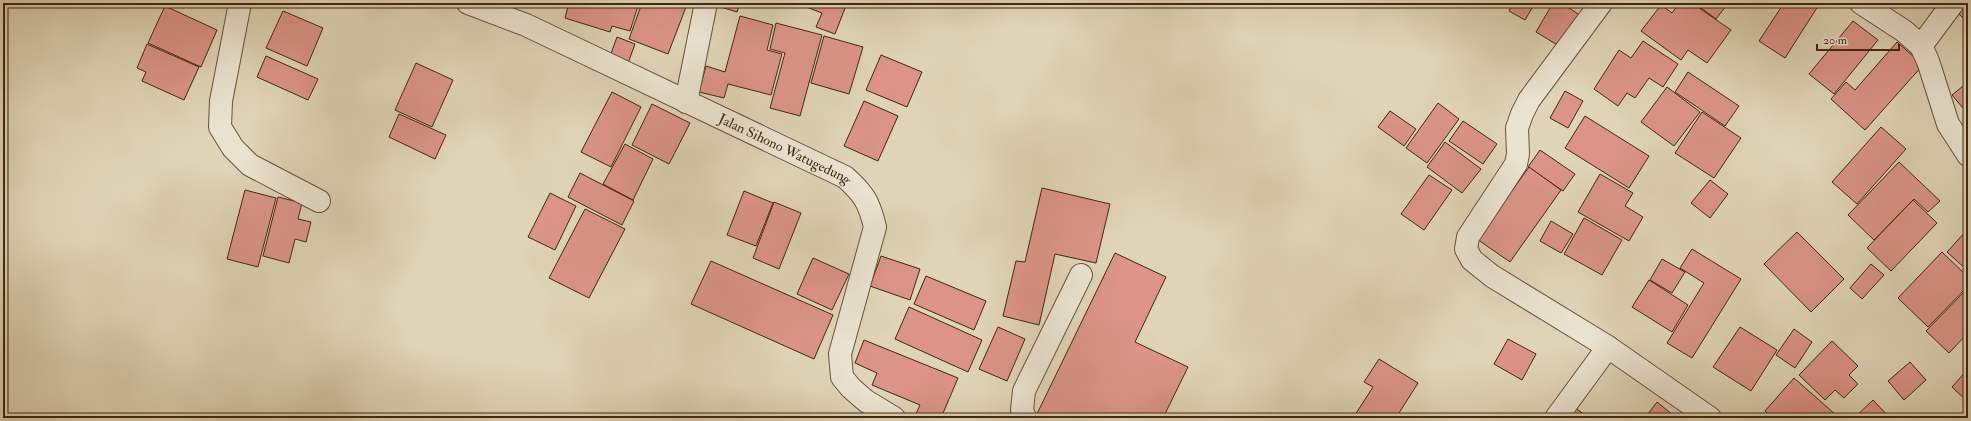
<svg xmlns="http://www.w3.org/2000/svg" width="1971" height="421" font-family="'IM FELL Double Pica',serif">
  <rect width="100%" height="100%" fill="#dfd4b6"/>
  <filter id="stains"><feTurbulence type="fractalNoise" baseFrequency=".005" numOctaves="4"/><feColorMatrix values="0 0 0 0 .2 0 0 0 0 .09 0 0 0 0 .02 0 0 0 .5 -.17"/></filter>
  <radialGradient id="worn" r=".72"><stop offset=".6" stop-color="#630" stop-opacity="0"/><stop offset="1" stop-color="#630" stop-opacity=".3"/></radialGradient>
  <g fill="#db9487" stroke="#402712">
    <path d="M569,3H639L630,31L612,26L610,32L565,18Z"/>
    <path d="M642,3H675L686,7L668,54L629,39Z"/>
    <path d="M714,3H740L737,12L714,5Z"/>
    <path d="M802,3H847L835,34L816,27L822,13L801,5Z"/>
    <path d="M1513,3H1535L1525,20L1509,11Z"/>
    <path d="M1553,3H1561L1583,17L1564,49L1536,32Z"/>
    <path d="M1670,3H1678L1675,7Z"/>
    <path d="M1679,3H1692L1731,30L1707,63L1688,50L1681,60L1641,31L1661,5L1672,13Z"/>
    <path d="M1694,3H1721L1726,6L1716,19Z"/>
    <path d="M1784,3H1820L1785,58L1759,41Z"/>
    <path d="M1954,3H1968V23L1951,6Z"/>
    <path d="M165,6L217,30L201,67L148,43Z"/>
    <path d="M283,11L323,28L307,66L266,48Z"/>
    <path d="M740,16L773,25L767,50L782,54L771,95L728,84L724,98L699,92L706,66L725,72Z"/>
    <path d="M1853,21L1878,40L1834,94L1809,74Z"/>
    <path d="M776,23L822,35L800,116L770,108L785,53L770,49Z"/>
    <path d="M824,36L863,47L849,94L811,83Z"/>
    <path d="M617,37L635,44L627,66L609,59Z"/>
    <path d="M1643,41L1678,64L1663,87L1649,78L1635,98L1627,93L1618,106L1594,89L1619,50L1631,58Z"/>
    <path d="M1897,42L1923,65L1865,130L1831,99L1846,82L1855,90Z"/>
    <path d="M147,44L199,67L184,100L142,81L146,72L137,68Z"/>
    <path d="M881,55L922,72L907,107L866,90Z"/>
    <path d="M266,56L318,79L308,100L257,77Z"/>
    <path d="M416,63L453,80L432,127L395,110Z"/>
    <path d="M1688,72L1739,106L1725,126L1675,92Z"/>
    <path d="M1968,82V114L1952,95Z"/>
    <path d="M1667,87L1700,112L1674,146L1641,122Z"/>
    <path d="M1565,91L1583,101L1568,128L1550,118Z"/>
    <path d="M612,92L641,107L611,167L581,152Z"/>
    <path d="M864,101L898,116L878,161L844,146Z"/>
    <path d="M1438,103L1459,119L1427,163L1406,148Z"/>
    <path d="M652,104L690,123L669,164L632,145Z"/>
    <path d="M1390,111L1416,129L1404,146L1378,127Z"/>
    <path d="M1702,112L1741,138L1714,178L1675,153Z"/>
    <path d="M399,114L446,135L435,159L389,137Z"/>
    <path d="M1585,116L1649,156L1629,188L1565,148Z"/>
    <path d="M1463,121L1497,144L1483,164L1449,141Z"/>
    <path d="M1881,127L1906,149L1857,204L1832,182Z"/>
    <path d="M1445,142L1481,169L1462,193L1427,167Z"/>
    <path d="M625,144L653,159L633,200L603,184Z"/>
    <path d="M1540,150L1575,174L1563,191L1528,167Z"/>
    <path d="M1899,162L1940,201L1928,212L1914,199L1874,240L1848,215Z"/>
    <path d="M1529,167L1561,190L1510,262L1477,239Z"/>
    <path d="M580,173L634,201L622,225L568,197Z"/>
    <path d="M1600,174L1633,193L1625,206L1643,217L1629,241L1578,212Z"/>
    <path d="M1429,175L1452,190L1424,230L1401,214Z"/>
    <path d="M1710,180L1728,194L1710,218L1691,203Z"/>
    <path d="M1042,188L1110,204L1096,263L1055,254L1039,325L1003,316L1016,261L1025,262Z"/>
    <path d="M245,190L276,198L258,267L227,259Z"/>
    <path d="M744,191L773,203L756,246L727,235Z"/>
    <path d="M550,193L576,206L555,250L528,237Z"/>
    <path d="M278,197L302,203L298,219L311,222L306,242L295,239L289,263L263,256Z"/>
    <path d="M1913,200L1937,223L1891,271L1867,248Z"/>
    <path d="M774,202L801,213L779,269L753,258Z"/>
    <path d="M585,209L625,229L589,298L549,278Z"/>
    <path d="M1584,218L1622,240L1602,275L1564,254Z"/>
    <path d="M1551,221L1573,234L1561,253L1540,241Z"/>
    <path d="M1967,230H1968V271L1947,252Z"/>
    <path d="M1797,232L1844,279L1811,312L1764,264Z"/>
    <path d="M1692,249L1741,279L1692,358L1667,343L1704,283L1680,268Z"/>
    <path d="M1942,252L1968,277V286L1928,327L1898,298Z"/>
    <path d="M1115,253L1166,277L1135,342L1188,367L1163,418H1035Z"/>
    <path d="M881,256L920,269L910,300L870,286Z"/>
    <path d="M813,258L849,274L832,310L797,294Z"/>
    <path d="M1662,259L1685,272L1672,293L1650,280Z"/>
    <path d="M711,261L833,315L814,359L691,304Z"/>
    <path d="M1871,264L1884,275L1862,299L1850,288Z"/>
    <path d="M926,276L986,301L974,330L914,304Z"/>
    <path d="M1649,280L1688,305L1672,332L1632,307Z"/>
    <path d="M1968,288V333L1949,353L1926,331Z"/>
    <path d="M909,307L982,340L968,372L895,339Z"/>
    <path d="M998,327L1025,339L1007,381L979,369Z"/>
    <path d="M1740,327L1777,350L1751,391L1713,367Z"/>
    <path d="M1794,329L1812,342L1795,368L1776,355Z"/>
    <path d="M1508,339L1536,354L1522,380L1494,364Z"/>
    <path d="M864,340L958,378L941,418H919L915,416L920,405L872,385L877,373L855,363Z"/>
    <path d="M1832,341L1858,366L1849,375L1858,384L1844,398L1835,390L1825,400L1799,375Z"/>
    <path d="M1379,359L1418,383L1399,413L1406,418H1353L1373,387L1364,382Z"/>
    <path d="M1910,362L1926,380L1904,400L1888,381Z"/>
    <path d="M1968,369V402L1952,387Z"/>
    <path d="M1794,378L1836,415L1834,418H1773L1765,411Z"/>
    <path d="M1873,400L1890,418H1854Z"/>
    <path d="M1657,402L1673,415L1671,418H1645Z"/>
    <path d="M1574,407L1589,418H1566Z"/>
  </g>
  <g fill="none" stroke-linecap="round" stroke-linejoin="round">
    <defs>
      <g id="minor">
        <path d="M240,3L221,101L220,127L233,148L250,165L319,201"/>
        <path id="s1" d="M468,3L526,25L845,177C864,194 869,202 875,227L840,354L842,377L851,388L866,401L894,418"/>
        <path d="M1601,3L1529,100L1522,114L1517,128L1518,154L1516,164L1468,237L1466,249L1472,260L1492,276L1608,347L1710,418"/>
        <path d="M1861,3L1904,31L1921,46L1953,3"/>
        <path d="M1921,46L1928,61L1948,124L1968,155"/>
        <path d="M686,102L706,3"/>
        <path d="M1025,418L1022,410L1024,391L1081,275"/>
        <path d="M1556,418L1608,347"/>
      </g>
    </defs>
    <use href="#minor" stroke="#68523b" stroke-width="24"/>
    <use href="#minor" stroke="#eae3d0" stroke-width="22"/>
  </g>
  <g text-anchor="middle" stroke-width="3.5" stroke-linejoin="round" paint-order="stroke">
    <g font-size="14" fill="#402712" stroke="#eae3d0">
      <text dy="5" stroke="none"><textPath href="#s1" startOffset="349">Jalan Sihono Watugedung</textPath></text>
    </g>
  </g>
  <rect width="1971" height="421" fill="none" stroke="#dfd4b6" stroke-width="16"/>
  <rect x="4" y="4" width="1963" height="413" fill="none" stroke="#402712" stroke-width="2"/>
  <rect x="8" y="8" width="1955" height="405" fill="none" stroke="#402712"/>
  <path d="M1817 44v6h82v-6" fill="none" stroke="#402712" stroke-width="2"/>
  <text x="1823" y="44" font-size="12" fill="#402712" stroke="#eae3d0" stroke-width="3" paint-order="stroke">20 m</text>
  <rect width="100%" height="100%" filter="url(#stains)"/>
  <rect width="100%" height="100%" fill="url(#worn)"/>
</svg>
